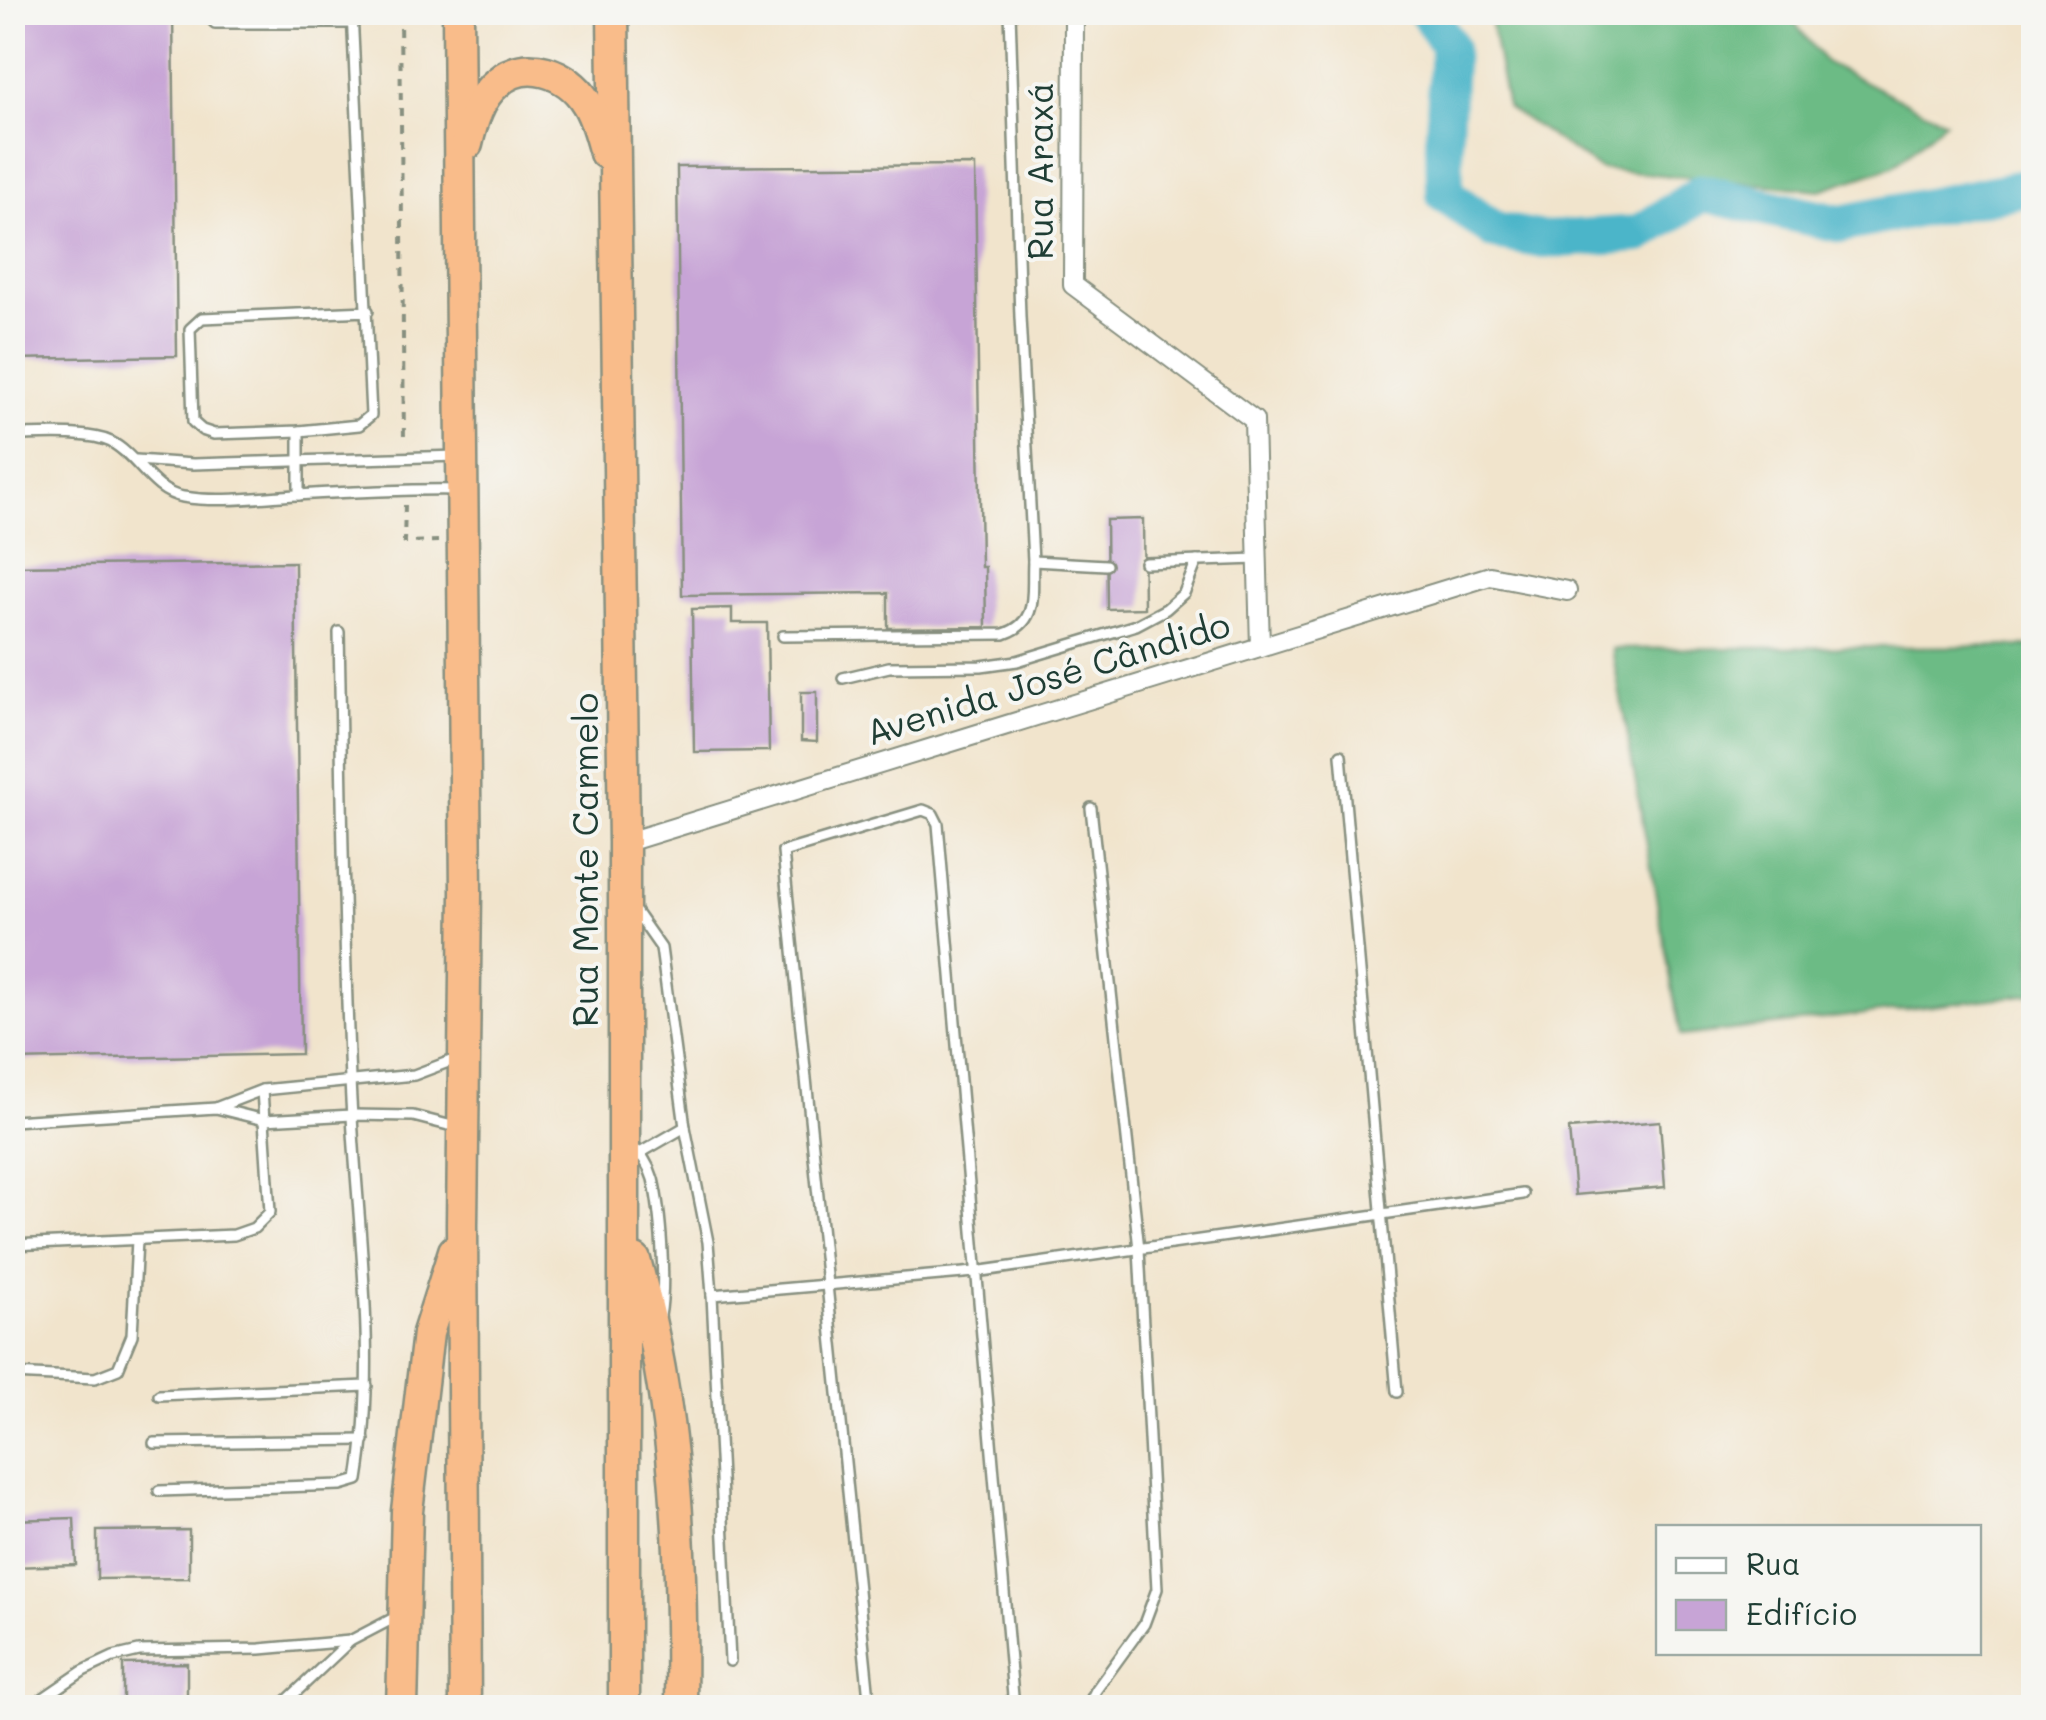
<svg xmlns="http://www.w3.org/2000/svg" width="2046" height="1720" font-family="Mali,sans-serif">
  <rect width="100%" height="100%" fill="#f6f6f2"/>
  <filter id="ink" filterUnits="userSpaceOnUse"><feTurbulence type="fractalNoise" baseFrequency=".01" numOctaves="2"/><feDisplacementMap in="SourceGraphic" scale="20" xChannelSelector="R" yChannelSelector="G"/><feConvolveMatrix kernelMatrix="1 2 1 2 8 2 1 2 1" color-interpolation-filters="sRGB"/></filter>
  <filter id="wash" filterUnits="userSpaceOnUse"><feTurbulence type="fractalNoise" baseFrequency=".0048" numOctaves="4" result="noise"/><feDisplacementMap in="SourceGraphic" scale="40" xChannelSelector="R" yChannelSelector="G"/><feGaussianBlur stdDeviation="2.25" result="paint"/><feColorMatrix in="noise" values="0 0 0 0 0 0 0 0 0 0 0 0 0 0 0 0 0 1.4 0 .05"/><feComposite in="paint" operator="in"/></filter>
  <g filter="url(#wash)">
    <rect width="100%" height="100%" fill="#f1e4cc"/>
    <g fill="#6cbb85" stroke="#467c5c" stroke-width="2.5">
      <path d="M1489,13H1787L1825,62L1945,121L1894,166L1820,190L1600,169L1507,107Z"/>
      <path d="M2033,646V994L1681,1036L1612,649Z"/>
    </g>
    <g fill="none" stroke-linecap="round" stroke-linejoin="round">
      <path stroke="#4cb5c9" stroke-width="38" d="M1427,12L1449,46L1444,133L1445,194L1495,231L1543,240L1639,234L1702,193L1841,224L2034,186"/>
    </g>
    <g id="blocks">
      <g fill="#c7a4d6">
        <path d="M12,12H173L177,356L12,359Z"/>
        <path d="M975,165L981,567H985L986,627L888,628V593L682,595L677,167Z"/>
        <path d="M1143,519L1144,608L1107,609L1106,520Z"/>
        <path d="M295,562L301,1054L12,1060V566Z"/>
        <path d="M732,608V623H767L769,751L694,752L692,609Z"/>
        <path d="M801,692H817V742L801,741Z"/>
        <path d="M1660,1121L1665,1187L1575,1195L1569,1129Z"/>
        <path d="M74,1518L76,1565L12,1567V1520Z"/>
        <path d="M189,1530V1578L97,1579V1531Z"/>
        <path d="M187,1663V1708H123V1664Z"/>
      </g>
    </g>
  </g>
  <g filter="url(#ink)">
    <use href="#blocks" fill-opacity="0" stroke="#889080" stroke-width="2.5"/>
    <g fill="none" stroke-linecap="round" stroke-linejoin="round">
      <defs>
        <g id="lane">
          <path d="M204,12L215,23H352"/>
          <path d="M352,12L371,415L359,425L299,431L214,434L202,430L193,422L190,329L202,318L368,311"/>
          <path d="M1010,12L1020,317L1033,561L1106,565"/>
          <path d="M299,431V495"/>
          <path d="M12,435C39,435 88,431 111,442C138,456 152,492 183,497C220,503 259,497 297,495C351,492 404,489 458,490"/>
          <path d="M136,460L193,464L458,456"/>
          <path d="M1145,563L1257,559"/>
          <path d="M783,636L1004,634C1040,622 1031,593 1033,561"/>
          <path d="M843,678L889,667L981,666L1017,661L1136,625L1166,609L1184,593L1197,561"/>
          <path d="M1341,755L1397,1392"/>
          <path d="M635,911L661,948L685,1127L708,1242L712,1295L975,1272L1523,1194"/>
          <path d="M218,1107L262,1090L414,1075L456,1059"/>
          <path d="M12,1121L216,1108L264,1120L352,1115L413,1116L456,1127"/>
          <path d="M631,1145C641,1153 649,1166 653,1179C661,1212 666,1283 660,1316"/>
          <path d="M640,1153L685,1127"/>
          <path d="M12,1245L234,1235L254,1228L270,1212L262,1090"/>
          <path d="M712,1295L730,1661"/>
          <path d="M12,1374L95,1378L118,1369L132,1335L137,1240"/>
          <path d="M159,1395L367,1386"/>
          <path d="M154,1443L364,1440"/>
          <path d="M159,1491L341,1485L358,1480C379,1351 355,1209 350,1079C343,930 342,781 339,632"/>
          <path d="M29,1708L83,1671L113,1657L139,1651L260,1649L350,1641"/>
          <path d="M279,1708L350,1641L396,1617"/>
          <path d="M870,1708L783,852L923,810L933,814L938,824L1014,1708"/>
          <path d="M1087,1708L1096,1690L1144,1624L1157,1589L1139,1249L1091,808"/>
        </g>
        <g id="street">
          <path d="M1074,12L1073,285L1254,420L1260,647"/>
          <path d="M624,843L1490,576L1567,591"/>
        </g>
        <g id="highway">
          <path d="M458,12L466,892L462,1224L465,1708"/>
          <path d="M613,12L624,843V1708"/>
          <path d="M467,144C472,122 479,97 498,82C526,57 568,73 586,102C596,117 600,136 605,153"/>
          <path d="M635,1260C677,1408 683,1554 681,1708"/>
          <path d="M402,1708L407,1511L428,1333L454,1251"/>
        </g>
      </defs>
      <use href="#lane" stroke="#889080" stroke-width="14"/>
      <use href="#street" stroke="#889080" stroke-width="22"/>
      <use href="#highway" stroke="#889080" stroke-width="35"/>
      <g stroke="#889080" stroke-width="4" stroke-dasharray="8 8" stroke-linecap="butt">
        <path d="M400,12L404,443"/>
        <path d="M405,505L404,542L438,541"/>
      </g>
      <use href="#lane" stroke="#fff" stroke-width="9"/>
      <use href="#street" stroke="#fff" stroke-width="18"/>
      <use href="#highway" stroke="#f9bc8a" stroke-width="30"/>
    </g>
  </g>
  <g text-anchor="middle" stroke-width="8" stroke-linejoin="round" paint-order="stroke">
    <g font-size="35" fill="#1f3d34" stroke="#f6f6f2">
      <text transform="translate(1041 171) rotate(-90)" y="12">Rua Araxá</text>
      <text transform="translate(1048 679) rotate(-17)" y="12">Avenida José Cândido</text>
      <text transform="translate(586 860) rotate(-90)" y="12">Rua Monte Carmelo</text>
    </g>
  </g>
  <rect width="2046" height="1720" fill="none" stroke="#f6f6f2" stroke-width="50"/>
  <rect x="1656" y="1525" width="325" height="130" fill="#f6f6f2" stroke="#a0aca6" stroke-width="2.5"/>
  <rect x="1676" y="1558" width="50" height="15" fill="#ffffff" stroke="#a0aca6" stroke-width="2.5"/>
  <text x="1746" y="1575" font-size="30" fill="#1f3d34">Rua</text>
  <rect x="1676" y="1600" width="50" height="30" fill="#c7a4d6" stroke="#a0aca6" stroke-width="2.5"/>
  <text x="1746" y="1625" font-size="30" fill="#1f3d34">Edifício</text>
</svg>
